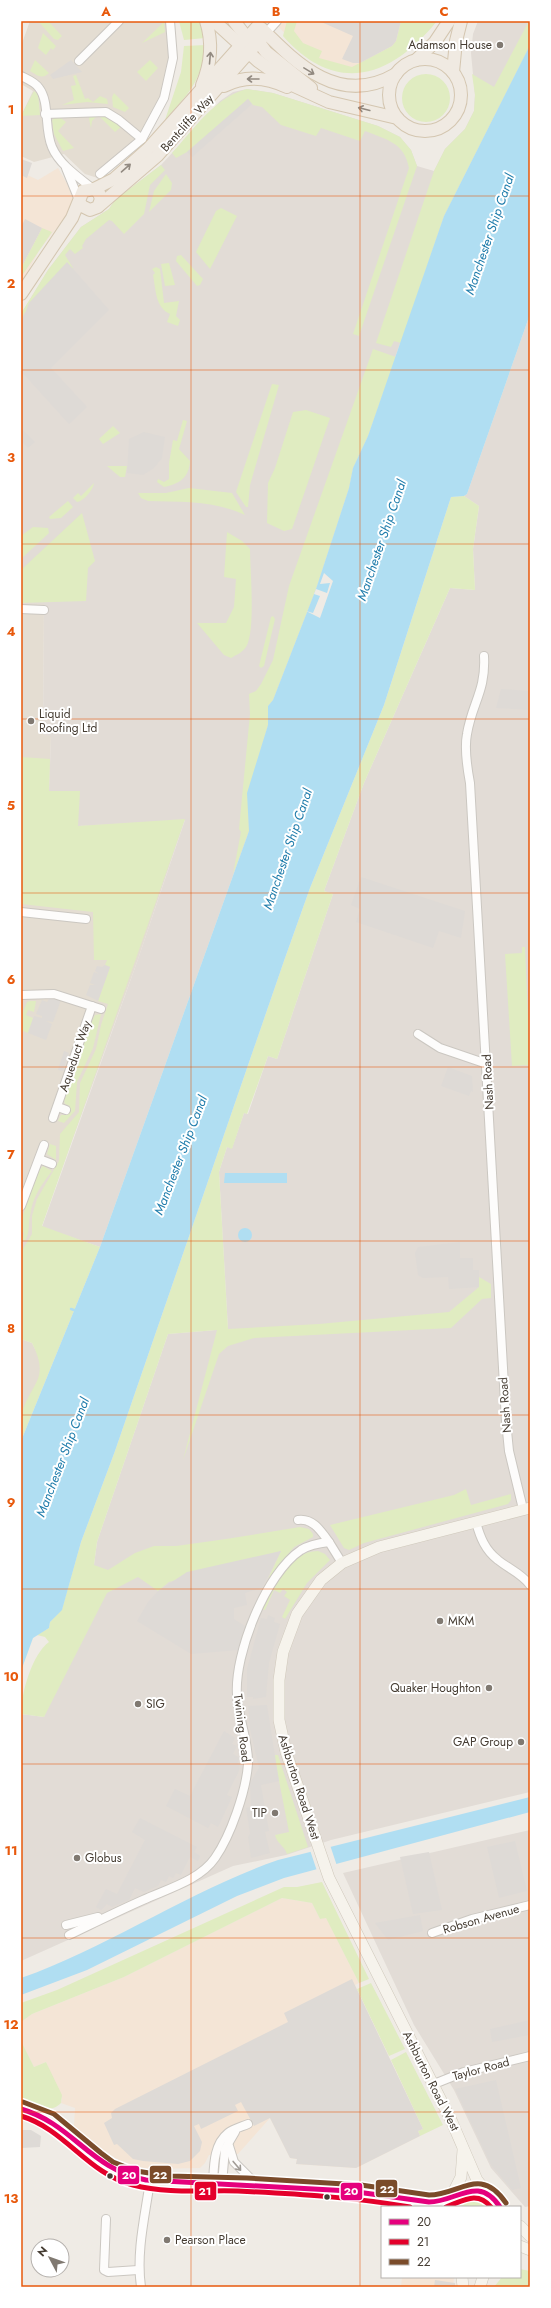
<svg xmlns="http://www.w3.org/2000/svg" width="551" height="2308" font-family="Jost,sans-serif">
  <rect width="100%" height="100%" fill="#efebe5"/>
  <g fill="#e4ddd2">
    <path d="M30,21H172L176,34L175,65L168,93L157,120L134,150L101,179L85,174L64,154L34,162L21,156V116L33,91L21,84V46Z"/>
    <path d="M21,603H44L43,734L51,736L49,791H80L78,826L185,819L137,962L21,1281Z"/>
    <path d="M21,1339L32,1343L40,1359L41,1367L39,1378L21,1416Z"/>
  </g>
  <g fill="#f4e5d6">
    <path d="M273,21H405L398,45L353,70L311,60Z"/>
    <path d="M58,168L73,194L70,211L40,249L21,284V172L38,180Z"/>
    <path d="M282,1898L312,1903L320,1919L326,1917L359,1983L355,1985L423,2129L418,2131L420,2136L356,2168L296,2164L297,2159L290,2158L270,2118L238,2154L209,2155L205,2163L200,2168L149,2169L126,2164L98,2148L77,2131L74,2126L75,2108L61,2103L62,2099L46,2062L34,2067L21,2041L22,2021L32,2014L124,1977Z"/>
    <path d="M402,2277H454L453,2287H401Z"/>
  </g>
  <g fill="#e2dcd6">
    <path d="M478,21H530V45L444,216L368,436L353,468L349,488L316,589L273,700L268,706V725L248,793L249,831L100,1247L42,1227L137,962L185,820L78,826L49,792L51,737L43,734L44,604L21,603V314L48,270L81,227L109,209L115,200L161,165L220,101L233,92L247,89L273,93L378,126L400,137L411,150L417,166L434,171L445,149L465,129L474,111L475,95L471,53L473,34Z"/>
    <path d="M530,314V1792L331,1840L286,1855L233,1866L21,1961V1714L44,1717L94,1565L97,1542L168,1334L228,1329L219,1172L227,1147L232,1148L244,1113L248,1114L268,1056L277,1059L333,894L324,891L364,783L450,588L475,590L473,549L479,506L464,496L467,494Z"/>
    <path d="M530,1830V2206L525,2207L491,2168L454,2090L414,2025L343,1873Z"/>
  </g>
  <g fill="#e0ecc1">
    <path d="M38,21H48L62,36L58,40L54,39Z"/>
    <path d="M179,21H199L205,38L184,40Z"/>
    <path d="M287,21H297L294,31L303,43L322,51L319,58L352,67L392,46L396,41L401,21H437C391,78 336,96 283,36Z"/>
    <path d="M529,21L530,45L444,216L401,343L394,341L391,347L376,343L434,171L445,149L465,129L474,111L475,95L472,74L494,87Z"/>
    <path d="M164,22L165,32L142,43Z"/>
    <path d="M43,33L56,46L53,50L51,48L46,55L38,48Z"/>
    <path d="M206,45C201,82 189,93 165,120L181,72L184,46Z"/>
    <path d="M35,60L49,73C42,80 37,75 30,71Z"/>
    <path d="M150,60L158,68L146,81L137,72Z"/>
    <circle cx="426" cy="98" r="24"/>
    <path d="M76,75L85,99L88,98L93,102L100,96L107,99L108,104L87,102L62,105L74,100L71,86L76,85L73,76Z"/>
    <path d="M247,89L273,93L378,126L400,137L411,150L417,166L359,336L353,334L409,168C404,142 387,140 365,131L360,141L321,128L316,136L281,125L262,107L253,105L248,99L187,152L176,158L172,153C194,129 215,97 247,89Z"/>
    <path d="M34,91L38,94L40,115L21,116Z"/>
    <path d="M114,93L129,108L125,112L113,107L112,97Z"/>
    <path d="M88,114H103L122,126L115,132L98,115L92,121L91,128Z"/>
    <path d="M59,117L66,122L58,131L74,148L63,151L54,134L52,121L54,118Z"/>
    <path d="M161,165L165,170L150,185L144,214L124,234L112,221L109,220L86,239L82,246L83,248L75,254L70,249L65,255L73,268L33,321L25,312L21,320L22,312L48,270L81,227L109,209L115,200Z"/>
    <path d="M166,174L172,183L171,190L149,212L154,191Z"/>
    <path d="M221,208L237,216L210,269L196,252L216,211Z"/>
    <path d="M42,228L52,232L21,277V268Z"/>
    <path d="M181,255L203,279L200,285L197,286L176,261L177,256Z"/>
    <path d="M169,263L175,285L165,286L161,264Z"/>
    <path d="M156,267L160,269L164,303L179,301L176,316L180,320L178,326L167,322L170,314C155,307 156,290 153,275L155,273L152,269Z"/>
    <path d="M373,349L396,357L368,436L353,468L349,488L316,589L273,700L268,706V725L248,793L249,831L233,874L241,832L239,829L250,714L249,694L256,691L261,684L273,660L289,586Z"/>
    <path d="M272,384L279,385L250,485L248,507H246L236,492Z"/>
    <path d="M306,410L330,418L292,529L284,531L267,523L268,483L275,468L293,412Z"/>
    <path d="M183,420L187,421L179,449L190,461C189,478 179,484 164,487L157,482L158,479L164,482L169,479V463L173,440L177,441Z"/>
    <path d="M113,426L120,433L103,444L99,439Z"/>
    <path d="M107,466H127L125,477H120Z"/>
    <path d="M94,483C93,490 84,501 77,502L73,498L78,493L81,496Z"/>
    <path d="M189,488L232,493L245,515C213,500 182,502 148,501L141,498L138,493H166Z"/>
    <path d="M464,496L479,506L473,549L475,590L450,588L364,783L324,891L333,894L277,1059L268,1056L247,1114L244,1113L232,1149L227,1147L219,1172L228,1329L319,1324L449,1312L479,1287V1277L491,1284V1298L482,1299L451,1328L254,1338L228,1346L219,1354L183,1460L217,1330L168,1334L97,1542L94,1565L108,1570L135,1553L154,1546H176L226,1539L300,1527L309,1529L313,1534V1537L294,1547L268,1579L281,1551L169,1582L158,1591L138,1577L107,1593L44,1717L21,1714C21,1694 32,1654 49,1642L45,1637L37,1635L49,1628L50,1622L62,1609L81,1542L115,1451L285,958L310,888L384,705L451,497Z"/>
    <path d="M68,501L73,507L61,518L50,519L49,517Z"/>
    <path d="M82,513L95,561L88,568L86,601L21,603V570Z"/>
    <path d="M33,527L48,528L49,533L21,559V536Z"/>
    <path d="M227,532L242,541L250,549C250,570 256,632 246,647C242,653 236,655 231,658L224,655L197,623H226L234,607L236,579L224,577Z"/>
    <path d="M273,616L275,619L264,666L261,668L259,666L271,617Z"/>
    <path d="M21,757L50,759L49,791H80L78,826L185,819L42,1226L100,1247L21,1441C21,1433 19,1423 21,1416C30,1382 51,1381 32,1343L21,1339V1252L32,1234V1216L37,1199L59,1161L60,1134L79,1112L80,1083L96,1049L101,1025L108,1004L98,1001L110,967L105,965L107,960H94L93,912L21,904Z"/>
    <path d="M522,947H525L530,1065L512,1066L505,954L522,953Z"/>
    <path d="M30,1001H36L34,1012L28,1010L26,1015L33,1018L28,1033L21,1030V1017L27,1002Z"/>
    <path d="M101,1014L93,1048L77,1082L75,1111L64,1123L58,1121L61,1115H67L70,1106L65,1104L64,1100L92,1021L95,1015Z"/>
    <path d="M50,1144L56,1146V1160L47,1154Z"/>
    <path d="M43,1166L52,1171C41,1185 32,1198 30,1216C28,1226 30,1233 25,1241L22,1240L24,1233L21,1231V1220L39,1170Z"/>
    <path d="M466,1489L471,1505L511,1494V1500L508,1504L364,1543L349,1550L344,1548L330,1525L454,1495Z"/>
    <path d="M318,1551L325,1554L330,1560L307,1583L285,1619L282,1617L290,1600L284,1596L287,1592L283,1589L280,1593L274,1590L265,1610L262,1609C273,1587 289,1551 318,1551Z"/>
    <path d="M274,1755H278L308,1847L287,1854C284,1845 277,1844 275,1835L289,1832Z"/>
    <path d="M322,1882L369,1979L359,1983L326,1918L320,1919L312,1903L282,1898L124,1977L32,2014L21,2022V2003L57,1990L284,1887H297Z"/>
    <path d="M371,1983L405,2049L389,2056L357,1989Z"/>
    <path d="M21,2041L34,2067L46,2062L62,2095L61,2103C51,2114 34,2107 21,2105Z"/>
    <path d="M406,2052L443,2125L420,2136L418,2131L423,2129L391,2060Z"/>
    <path d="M472,2198L479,2199L490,2207H452L464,2199Z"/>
    <path d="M520,2269L530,2271V2287H494L502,2277H520Z"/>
  </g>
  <g fill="#dedad6">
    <path d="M319,21H401L396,41L392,46L360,63H353L342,59L353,36Z"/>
    <path d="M71,60L82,72L53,79L50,75Z"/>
    <path d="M248,99L252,104L192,157L187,152Z"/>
    <path d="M21,159L32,163L27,178L21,175Z"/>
    <path d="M25,219L42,228L21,268V227Z"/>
    <path d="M67,262L109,310L51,368L87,407L69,424L21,371V323L29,303Z"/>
    <path d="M21,428L35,442L28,448L21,441Z"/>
    <path d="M144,432L165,437L162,458L154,468L143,475L127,473L129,439Z"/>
    <path d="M501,689L530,691V710L496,708Z"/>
    <path d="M361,877L465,911L461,938L439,931L433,948L356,922L360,909L351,905Z"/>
    <path d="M105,965L110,967L98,1001L86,995L90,985H95L90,983L94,972L99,974L95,971L97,966L102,967Z"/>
    <path d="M55,998L61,1000L53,1022L46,1021L52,1024L46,1040L28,1033L34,1016L42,1018V1016L36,1014L42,1000L47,1002L49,999Z"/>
    <path d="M64,1051L69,1053L63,1071L58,1070Z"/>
    <path d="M448,1067L472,1076L473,1092L471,1091L469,1096L441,1086Z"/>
    <path d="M460,1242V1258H473V1270H479V1287L449,1289L448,1277L423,1278L418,1275L415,1253L418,1247Z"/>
    <path d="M281,1551L262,1588L245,1593L247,1605L234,1608V1619L245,1626L239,1650L191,1654L137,1621L148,1602L158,1591L187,1572Z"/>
    <path d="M268,1615L275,1618L274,1622L280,1624L269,1663L266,1697L253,1699V1697H247V1669L261,1618L267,1619Z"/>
    <path d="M267,1705L279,1781L261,1785L269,1831L265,1832L270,1853L251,1858L248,1837L250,1833L246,1808L251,1807L250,1783L259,1768L250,1729L248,1706Z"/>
    <path d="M224,1731L235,1738L232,1744L237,1746L233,1754L240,1758L237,1763L240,1764L239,1771L227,1795L232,1797L218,1827L211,1823L208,1828L166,1806L175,1789L190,1796Z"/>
    <path d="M140,1818L197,1847L194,1852L200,1856L198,1861L190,1857L181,1875L176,1873L173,1878L169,1876L166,1882L161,1880L158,1886L144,1892L135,1888L129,1900L112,1907L107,1904L101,1910L96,1907L106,1889L117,1894L145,1840L132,1832Z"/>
    <path d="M515,1841L527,1891L499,1898L487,1847Z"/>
    <path d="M429,1852L442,1910L413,1914L400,1857Z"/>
    <path d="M420,1915L423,1931L388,1940L375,1923Z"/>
    <path d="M352,1979L423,2129L418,2131L420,2136L356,2168L296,2164L297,2159L290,2158L270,2118L254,2126L241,2102L235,2105L238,2111L201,2129L199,2124L194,2126L202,2142L200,2151L190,2161L178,2164L143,2161L133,2159L117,2144L114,2145L104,2123L112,2118L111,2113L115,2109L288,2022L284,2013Z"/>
    <path d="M530,2020V2035L492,2042L490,2029Z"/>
    <path d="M496,2080L521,2188L512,2190L491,2165L455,2089Z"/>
    <path d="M21,2130H31L41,2136L40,2147L21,2148Z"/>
    <path d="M435,2280L455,2283V2287H434Z"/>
  </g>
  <g fill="#b0def2">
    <path d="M530,45V314L467,494L464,496L451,497L384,705L310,888L285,958L115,1451L81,1542L62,1610L50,1622L49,1628L33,1638L21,1671V1441L100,1247L249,831L247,793L268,725V706L273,700L316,589L349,488L353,468L368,436L444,216Z"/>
    <path d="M225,1173H287V1183H224Z"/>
    <circle cx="245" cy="1235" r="7"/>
    <path d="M530,1797V1812L284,1878L237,1896L87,1970L21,1995V1978C111,1946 188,1891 278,1860Z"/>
  </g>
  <g fill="#efebe5">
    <path d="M324,573L333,581L320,618L306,611L313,613L320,596L314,594L316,589L327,593L330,583L320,584Z"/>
    <path d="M330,1845L337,1866L317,1871L310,1850Z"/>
  </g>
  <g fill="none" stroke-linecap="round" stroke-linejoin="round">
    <path stroke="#b0def2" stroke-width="2.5" d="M71,1309L74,1310"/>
    <defs>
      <g id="street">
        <path d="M266,33L277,21"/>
        <path d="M79,61L119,21"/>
        <path d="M21,76C27,79 35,82 39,88C50,102 44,129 52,147C59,164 78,177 92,188"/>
        <path d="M45,114L106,112L119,120L142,139"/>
        <path d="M66,168L79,200"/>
        <path d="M100,174L142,139L164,98L173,58L170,21"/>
        <path d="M21,609L44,610"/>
        <path d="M484,656C486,691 472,703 467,734C464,749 467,767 470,783L506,1421L509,1451L523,1509"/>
        <path d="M21,912L86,919"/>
        <path d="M21,995L54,994L101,1009"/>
        <path d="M418,1034L440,1048L487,1064"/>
        <path d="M58,1107L66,1110"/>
        <path d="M53,1118L92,1006"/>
        <path d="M39,1159L52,1164"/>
        <path d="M21,1206L44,1145"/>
        <path d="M298,1520C313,1518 321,1531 329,1542"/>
        <path d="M476,1522C480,1537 485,1550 498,1560C509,1569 521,1573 530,1585"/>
        <path d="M66,1925L98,1917"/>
        <path d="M432,1933L472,1919L530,1905"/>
        <path d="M69,1935C94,1923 118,1911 143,1900C167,1889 200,1880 215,1858C231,1835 246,1791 248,1764C249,1741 238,1718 237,1695C234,1654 266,1573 301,1550C309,1545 320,1543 329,1542L342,1563"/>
        <path d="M434,2084L464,2072L530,2056"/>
        <path d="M229,2146L234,2162L258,2186"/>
        <path d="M213,2184C214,2167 213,2145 228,2133C233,2129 241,2127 248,2124"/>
        <path d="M222,2184L225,2149L235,2132"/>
        <path d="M106,2219L104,2270L108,2272L138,2270"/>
        <path d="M141,2287C136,2252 145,2216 150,2181"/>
      </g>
      <g id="secondary">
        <path d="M21,2109C66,2117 82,2159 124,2175C157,2187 196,2183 232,2184C275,2186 318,2189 362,2192C390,2194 420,2207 448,2199"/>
        <path d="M488,2194L477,2180L452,2122L329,1878L286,1752L279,1720V1680L283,1652L297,1614L321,1580L342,1563L379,1547L530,1508"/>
        <path d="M451,2197L461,2177L463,2150"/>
        <path d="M444,2205C459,2185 487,2186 500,2207"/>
        <path d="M520,2226L530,2236"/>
        <path d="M520,2246L530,2250"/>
        <path d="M462,2277L463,2287"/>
        <path d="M480,2287L483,2277"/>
      </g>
      <g id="primary">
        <path d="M214,21L258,61L292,85L329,102L397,118"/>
        <path d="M234,21L244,34L247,46"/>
        <path d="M261,28C298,65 340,107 396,74"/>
        <path d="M258,34L261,45L266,52L311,88"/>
        <circle cx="425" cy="95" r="36"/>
        <path d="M416,60L435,42L449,21"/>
        <path d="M453,72L456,41L461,21"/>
        <path d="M202,85C211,64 213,43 206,21"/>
        <path d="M224,86C245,75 266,77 287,87"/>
        <path d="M94,189L114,179L149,148L258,26"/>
        <path d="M100,205L157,156L266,33"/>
        <path d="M21,294L72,218L83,191L94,189L99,193L101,199L98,207L90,210L82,206L79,201"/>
      </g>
    </defs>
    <use href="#street" stroke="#cbc7c1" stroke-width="10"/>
    <use href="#secondary" stroke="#cfc8bb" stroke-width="12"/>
    <use href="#primary" stroke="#d4c6b0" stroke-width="14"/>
    <use href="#street" stroke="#fdfcfb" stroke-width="8"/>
    <use href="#secondary" stroke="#f6f3ec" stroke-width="11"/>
    <use href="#primary" stroke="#f0eae2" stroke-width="12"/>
    <defs>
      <path id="bus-1" d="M21,2109C73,2124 90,2169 146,2180L350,2191L429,2202C457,2202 478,2174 500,2207"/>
      <g id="bus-2">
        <path d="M21,2116C65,2129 88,2174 133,2185C167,2194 204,2190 238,2191C296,2194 353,2197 410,2207"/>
        <path d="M446,2207C463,2201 477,2190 491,2207"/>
      </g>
      <path id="bus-3" d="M23,2102L54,2114L101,2153L113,2162L136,2171L169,2176L247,2178L361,2185L429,2195C460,2195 480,2165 506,2203"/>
    </defs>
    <use href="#bus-1" stroke="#fff" stroke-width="8"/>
    <use href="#bus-2" stroke="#fff" stroke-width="8"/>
    <use href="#bus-3" stroke="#fff" stroke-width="8"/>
    <use href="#bus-1" stroke="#e5007d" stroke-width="5"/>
    <use href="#bus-2" stroke="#e4002b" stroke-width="5"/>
    <use href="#bus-3" stroke="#7a4b2a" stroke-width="5"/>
  </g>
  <defs><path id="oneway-shaft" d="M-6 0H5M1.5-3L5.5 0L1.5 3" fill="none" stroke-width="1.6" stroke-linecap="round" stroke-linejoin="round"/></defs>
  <g stroke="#928a81">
    <use href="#oneway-shaft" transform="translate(210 58) rotate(-85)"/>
    <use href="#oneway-shaft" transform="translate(309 71) rotate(31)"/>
    <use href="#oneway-shaft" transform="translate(253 79) rotate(-180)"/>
    <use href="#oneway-shaft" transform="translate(364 109) rotate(-166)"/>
    <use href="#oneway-shaft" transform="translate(126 168) rotate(-41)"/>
  </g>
  <use stroke="#a19c96" href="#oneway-shaft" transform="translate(237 2166) rotate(50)"/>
  <path fill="none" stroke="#e8590c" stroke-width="1" stroke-opacity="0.55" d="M191,21V2287M360,21V2287M21,196H530M21,370H530M21,544H530M21,719H530M21,893H530M21,1067H530M21,1241H530M21,1415H530M21,1589H530M21,1764H530M21,1938H530M21,2112H530"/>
  <g fill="#807971" stroke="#fff" stroke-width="1.5">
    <circle cx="500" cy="45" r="4"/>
    <circle cx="31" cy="721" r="4"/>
    <circle cx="440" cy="1621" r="4"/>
    <circle cx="489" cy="1688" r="4"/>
    <circle cx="138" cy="1704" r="4"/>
    <circle cx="521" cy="1742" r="4"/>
    <circle cx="275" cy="1813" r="4"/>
    <circle cx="77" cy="1858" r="4"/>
    <circle cx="167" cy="2240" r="4"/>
  </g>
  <g fill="#453c32" stroke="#fff" stroke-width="1.5">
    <circle cx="110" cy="2176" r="3.5"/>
    <circle cx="327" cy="2197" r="3.5"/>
  </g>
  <g text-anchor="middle" stroke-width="4" stroke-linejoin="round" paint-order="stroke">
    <g font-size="12" fill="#453c32" stroke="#fff" text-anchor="start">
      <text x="492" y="49" text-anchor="end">Adamson House</text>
      <text x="39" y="718">Liquid<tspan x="39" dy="14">Roofing Ltd</tspan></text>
      <text x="448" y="1625">MKM</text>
      <text x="481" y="1692" text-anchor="end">Quaker Houghton</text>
      <text x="146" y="1708">SIG</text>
      <text x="513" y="1746" text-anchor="end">GAP Group</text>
      <text x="267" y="1817" text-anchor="end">TIP</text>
      <text x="85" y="1862">Globus</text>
      <text x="175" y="2244">Pearson Place</text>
    </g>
    <g font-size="12" fill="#453c32" stroke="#fff">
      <text transform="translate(187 123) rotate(-48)" y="4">Bentcliffe Way</text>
      <text transform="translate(75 1056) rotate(-71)" y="4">Aqueduct Way</text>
      <text transform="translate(488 1082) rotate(-93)" y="4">Nash Road</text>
      <text transform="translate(505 1405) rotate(-94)" y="4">Nash Road</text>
      <text transform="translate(242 1728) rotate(83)" y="4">Twining Road</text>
      <text transform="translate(299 1787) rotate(72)" y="4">Ashburton Road West</text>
      <text transform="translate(481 1919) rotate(-16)" y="4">Robson Avenue</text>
      <text transform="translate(481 2069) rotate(-15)" y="4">Taylor Road</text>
      <text transform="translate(431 2081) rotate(63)" y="4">Ashburton Road West</text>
    </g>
    <g font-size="13" font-style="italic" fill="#1e7cab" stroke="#fff">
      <text transform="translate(489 234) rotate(-71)" y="5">Manchester Ship Canal</text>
      <text transform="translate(381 540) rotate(-71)" y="5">Manchester Ship Canal</text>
      <text transform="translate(287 849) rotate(-71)" y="5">Manchester Ship Canal</text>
      <text transform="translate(180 1155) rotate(-69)" y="5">Manchester Ship Canal</text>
      <text transform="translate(62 1457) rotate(-69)" y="5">Manchester Ship Canal</text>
    </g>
  </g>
  <g stroke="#fff" stroke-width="1.5">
    <rect x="149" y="2165" width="23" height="19" rx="4" fill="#7a4b2a"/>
    <rect x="117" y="2165" width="23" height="20" rx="4" fill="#e5007d"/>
    <rect x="375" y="2179" width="23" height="19" rx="4" fill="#7a4b2a"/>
    <rect x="194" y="2181" width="23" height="20" rx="4" fill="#e4002b"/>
    <rect x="340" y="2182" width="23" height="19" rx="4" fill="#e5007d"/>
  </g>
  <g font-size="11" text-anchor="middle" font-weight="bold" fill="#fff">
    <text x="160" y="2179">22</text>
    <text x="129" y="2179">20</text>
    <text x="387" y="2193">22</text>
    <text x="205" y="2195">21</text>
    <text x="351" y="2195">20</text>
  </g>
  <rect width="551" height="2308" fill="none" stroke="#ffffff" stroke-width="44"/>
  <rect x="381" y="2206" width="140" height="72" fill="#ffffff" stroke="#b5b1ad"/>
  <rect x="389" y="2219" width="20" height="6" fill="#e5007d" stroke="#b5b1ad"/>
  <text x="417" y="2226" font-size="12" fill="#453c32">20</text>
  <rect x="389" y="2239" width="20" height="6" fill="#e4002b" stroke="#b5b1ad"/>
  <text x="417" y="2246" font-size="12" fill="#453c32">21</text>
  <rect x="389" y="2259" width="20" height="6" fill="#7a4b2a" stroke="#b5b1ad"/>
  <text x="417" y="2266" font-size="12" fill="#453c32">22</text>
  <g transform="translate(50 2258) rotate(311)"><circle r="19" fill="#ffffff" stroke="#b5b1ad"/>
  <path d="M0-3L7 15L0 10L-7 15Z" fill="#807971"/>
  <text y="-6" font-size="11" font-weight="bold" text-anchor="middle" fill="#453c32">N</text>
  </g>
  <rect x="22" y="22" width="507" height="2264" fill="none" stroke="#e8590c" stroke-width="1.5"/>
  <g font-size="13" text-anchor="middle" font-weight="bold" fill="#e8590c">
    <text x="106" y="16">A</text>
    <text x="276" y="16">B</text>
    <text x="444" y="16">C</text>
    <text x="11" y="114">1</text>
    <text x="11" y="288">2</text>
    <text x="11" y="462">3</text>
    <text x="11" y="636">4</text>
    <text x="11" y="810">5</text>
    <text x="11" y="984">6</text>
    <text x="11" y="1159">7</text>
    <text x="11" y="1333">8</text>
    <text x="11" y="1507">9</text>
    <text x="11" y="1681">10</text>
    <text x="11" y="1855">11</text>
    <text x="11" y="2029">12</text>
    <text x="11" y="2203">13</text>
  </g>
</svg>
